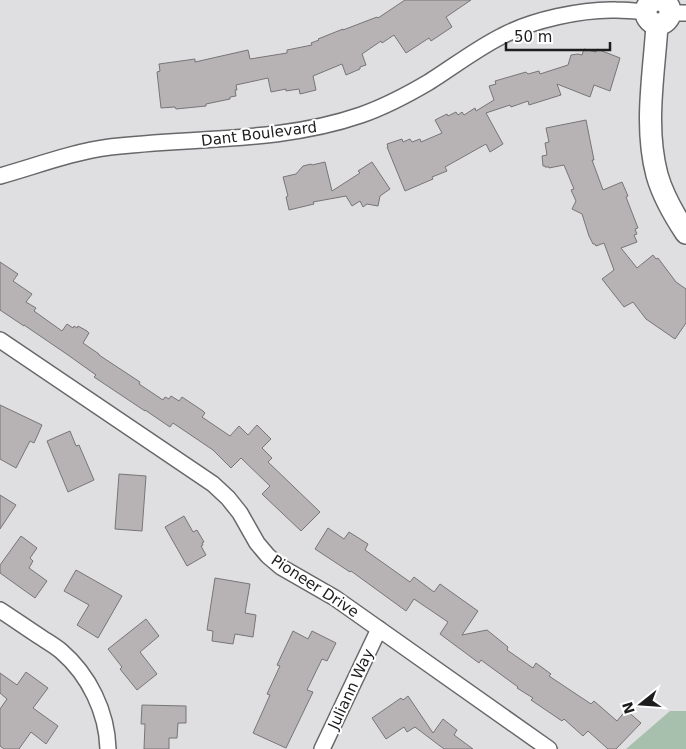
<svg xmlns="http://www.w3.org/2000/svg" width="686" height="749" font-family="'DejaVu Sans',sans-serif">
  <rect width="100%" height="100%" fill="#dfdfe2"/>
  <path fill="#a7c0ad" d="M670,711H686V749H626Z"/>
  <g fill="#b7b3b4" stroke="#787576">
    <path d="M405,0H471L446,17L452,27L431,41L429,38L406,53L394,35L382,43L381,41L362,54L366,65L360,67V69L346,75L342,64L313,76L316,90L300,94L299,89L286,91V89L271,92L268,78L236,85L237,90H235L236,96L230,97V99L206,104V106L176,109L175,107L161,108L157,72L160,71L159,64L195,59V62L248,50L250,59L287,53V50L312,45L311,43L319,40L318,39L343,29V30L377,17L378,18Z"/>
    <path d="M584,49L596,52L597,49L620,58L610,91L594,85L590,97L557,84L561,95L529,105L528,101L511,107L510,105L486,113L503,144L490,152L486,144L445,167L447,171L432,177L433,179L405,191L387,147H388L387,144L402,139L403,142L410,139L412,142L420,139L421,142L442,133L435,120L447,114L448,116L456,112L458,115L462,112L464,115L475,108L476,111L494,100L489,86L496,84L495,81L526,72L528,74L539,71L540,74L568,65L571,55L578,54L582,55Z"/>
    <path d="M586,120L594,160H592L603,190L622,182L628,196L626,197L638,228L635,229L637,234L634,235L637,242L621,248L637,268L653,255L656,259L658,258L676,282L686,289V323L675,339L646,319L633,302L624,307L602,279L614,270L604,243L596,246L595,244H593L589,236L582,214L572,209L576,201L571,190L574,189L564,165L549,168V167H545V166H543L542,156L547,155L545,143L549,142L546,128Z"/>
    <path d="M325,162L332,191L360,173L358,171L372,162L390,189L380,196L378,206L367,204L363,207L360,201L352,206L346,196L313,202L314,204L289,210L286,197L288,196L283,177L296,174L303,166L311,164L312,165Z"/>
    <path d="M0,262L18,274L13,281L32,294L26,302L36,308L34,311L62,331L67,324L73,328L74,326L77,328L78,326L87,331L89,333L83,343L99,354V355L140,382L139,384L163,400L165,397L169,399L171,396L179,401L182,397L203,411L205,413L202,417L230,436L239,426L248,435L257,425L271,439L262,448L272,458L268,462L320,512L301,531L262,494L270,486L241,458L231,468L213,450L173,423L170,427L145,410V411L94,377L96,375L68,355L24,325V326L0,310Z"/>
    <path d="M0,405L42,425L34,443L30,441L16,468L0,459Z"/>
    <path d="M70,431L76,446L79,445L94,480L68,492L47,441Z"/>
    <path d="M119,474L146,476L142,531L115,529Z"/>
    <path d="M0,495L16,505L0,529Z"/>
    <path d="M184,516L193,532L197,530L204,542L202,543L203,545L201,546L206,555L187,566L165,527Z"/>
    <path d="M328,528L344,539L349,532L368,544L365,550L410,582L414,577L434,592L440,584L478,611L462,635L487,630L508,647L507,650L533,668L536,663L551,674L549,676L591,704L594,701L617,721L626,710L641,723L616,749H608L588,731L583,736L564,719L562,721L531,700L533,698L517,688L518,687L481,660L479,663L440,634L448,622L414,599L406,611L351,571L350,572L315,549Z"/>
    <path d="M21,536L37,548L30,558L33,561L29,568L47,581L35,598L0,573V565Z"/>
    <path d="M76,570L122,596L98,638L77,625L89,605L64,591Z"/>
    <path d="M215,578L250,584L245,613L256,615L253,637L235,634L233,644L212,641L213,631L207,630Z"/>
    <path d="M146,619L159,636L140,652L157,674L137,690L120,669L122,667L108,649Z"/>
    <path d="M293,631L308,639L312,631L336,643L327,661L322,659L307,690L313,692L286,748L253,733L270,695L267,694L280,666L277,665Z"/>
    <path d="M26,672L48,688L33,708L58,726L46,744L31,732L19,749H4L0,746V709L7,699L0,693V673L17,685Z"/>
    <path d="M408,696L433,733L443,719L457,730L454,735L473,749H444L415,727L407,732L404,727L386,739L372,718L401,698L403,700Z"/>
    <path d="M142,705L186,706V723H178L177,738H169V749H144L145,724H141Z"/>
  </g>
  <g fill="none" stroke-linecap="round" stroke-linejoin="round">
    <defs>
      <g id="street">
        <path d="M670,13H686"/>
        <path d="M0,176C36,166 72,152 110,147C193,137 280,143 361,115C384,107 407,95 429,82C453,67 476,49 502,36C532,20 582,9 616,10C626,10 636,11 646,12"/>
        <path d="M0,340L213,484L228,498L240,513L257,543L268,556L281,567L335,598L549,749"/>
        <path d="M0,610C14,619 28,629 42,638C48,642 55,646 61,651C89,675 107,712 108,749"/>
        <path d="M322,749L379,629"/>
      </g>
      <g id="secondary">
        <circle cx="658" cy="12" r="12"/>
        <path d="M657,25C654,74 644,126 657,175C663,196 674,215 686,233"/>
      </g>
    </defs>
    <use href="#street" stroke="#68686b" stroke-width="18"/>
    <use href="#secondary" stroke="#68686b" stroke-width="24"/>
    <use href="#street" stroke="#fff" stroke-width="15"/>
    <use href="#secondary" stroke="#fff" stroke-width="21"/>
  </g>
  <g text-anchor="middle" stroke-width="4" stroke-linejoin="round" paint-order="stroke">
    <g font-size="15" fill="#1d1d1e" stroke="#fff">
      <text transform="translate(259 134) rotate(-7)" y="5">Dant Boulevard</text>
      <text transform="translate(315 586) rotate(33)" y="5">Pioneer Drive</text>
      <text transform="translate(351 689) rotate(-65)" y="5">Juliann Way</text>
    </g>
  </g>
  <g transform="translate(641 704) rotate(253)" stroke="#ffffff" stroke-width="4" paint-order="stroke">
  <path d="M0-4L9 19L0 12L-9 19Z" fill="#1d1d1e"/>
  <text y="-8" font-size="14" font-weight="bold" text-anchor="middle" fill="#1d1d1e">N</text>
  </g>
  <path d="M506 42v8h104v-8" fill="none" stroke="#1d1d1e" stroke-width="2.5"/>
  <text x="514" y="42" font-size="15" fill="#1d1d1e" stroke="#ffffff" stroke-width="4" paint-order="stroke">50 m</text>
</svg>
